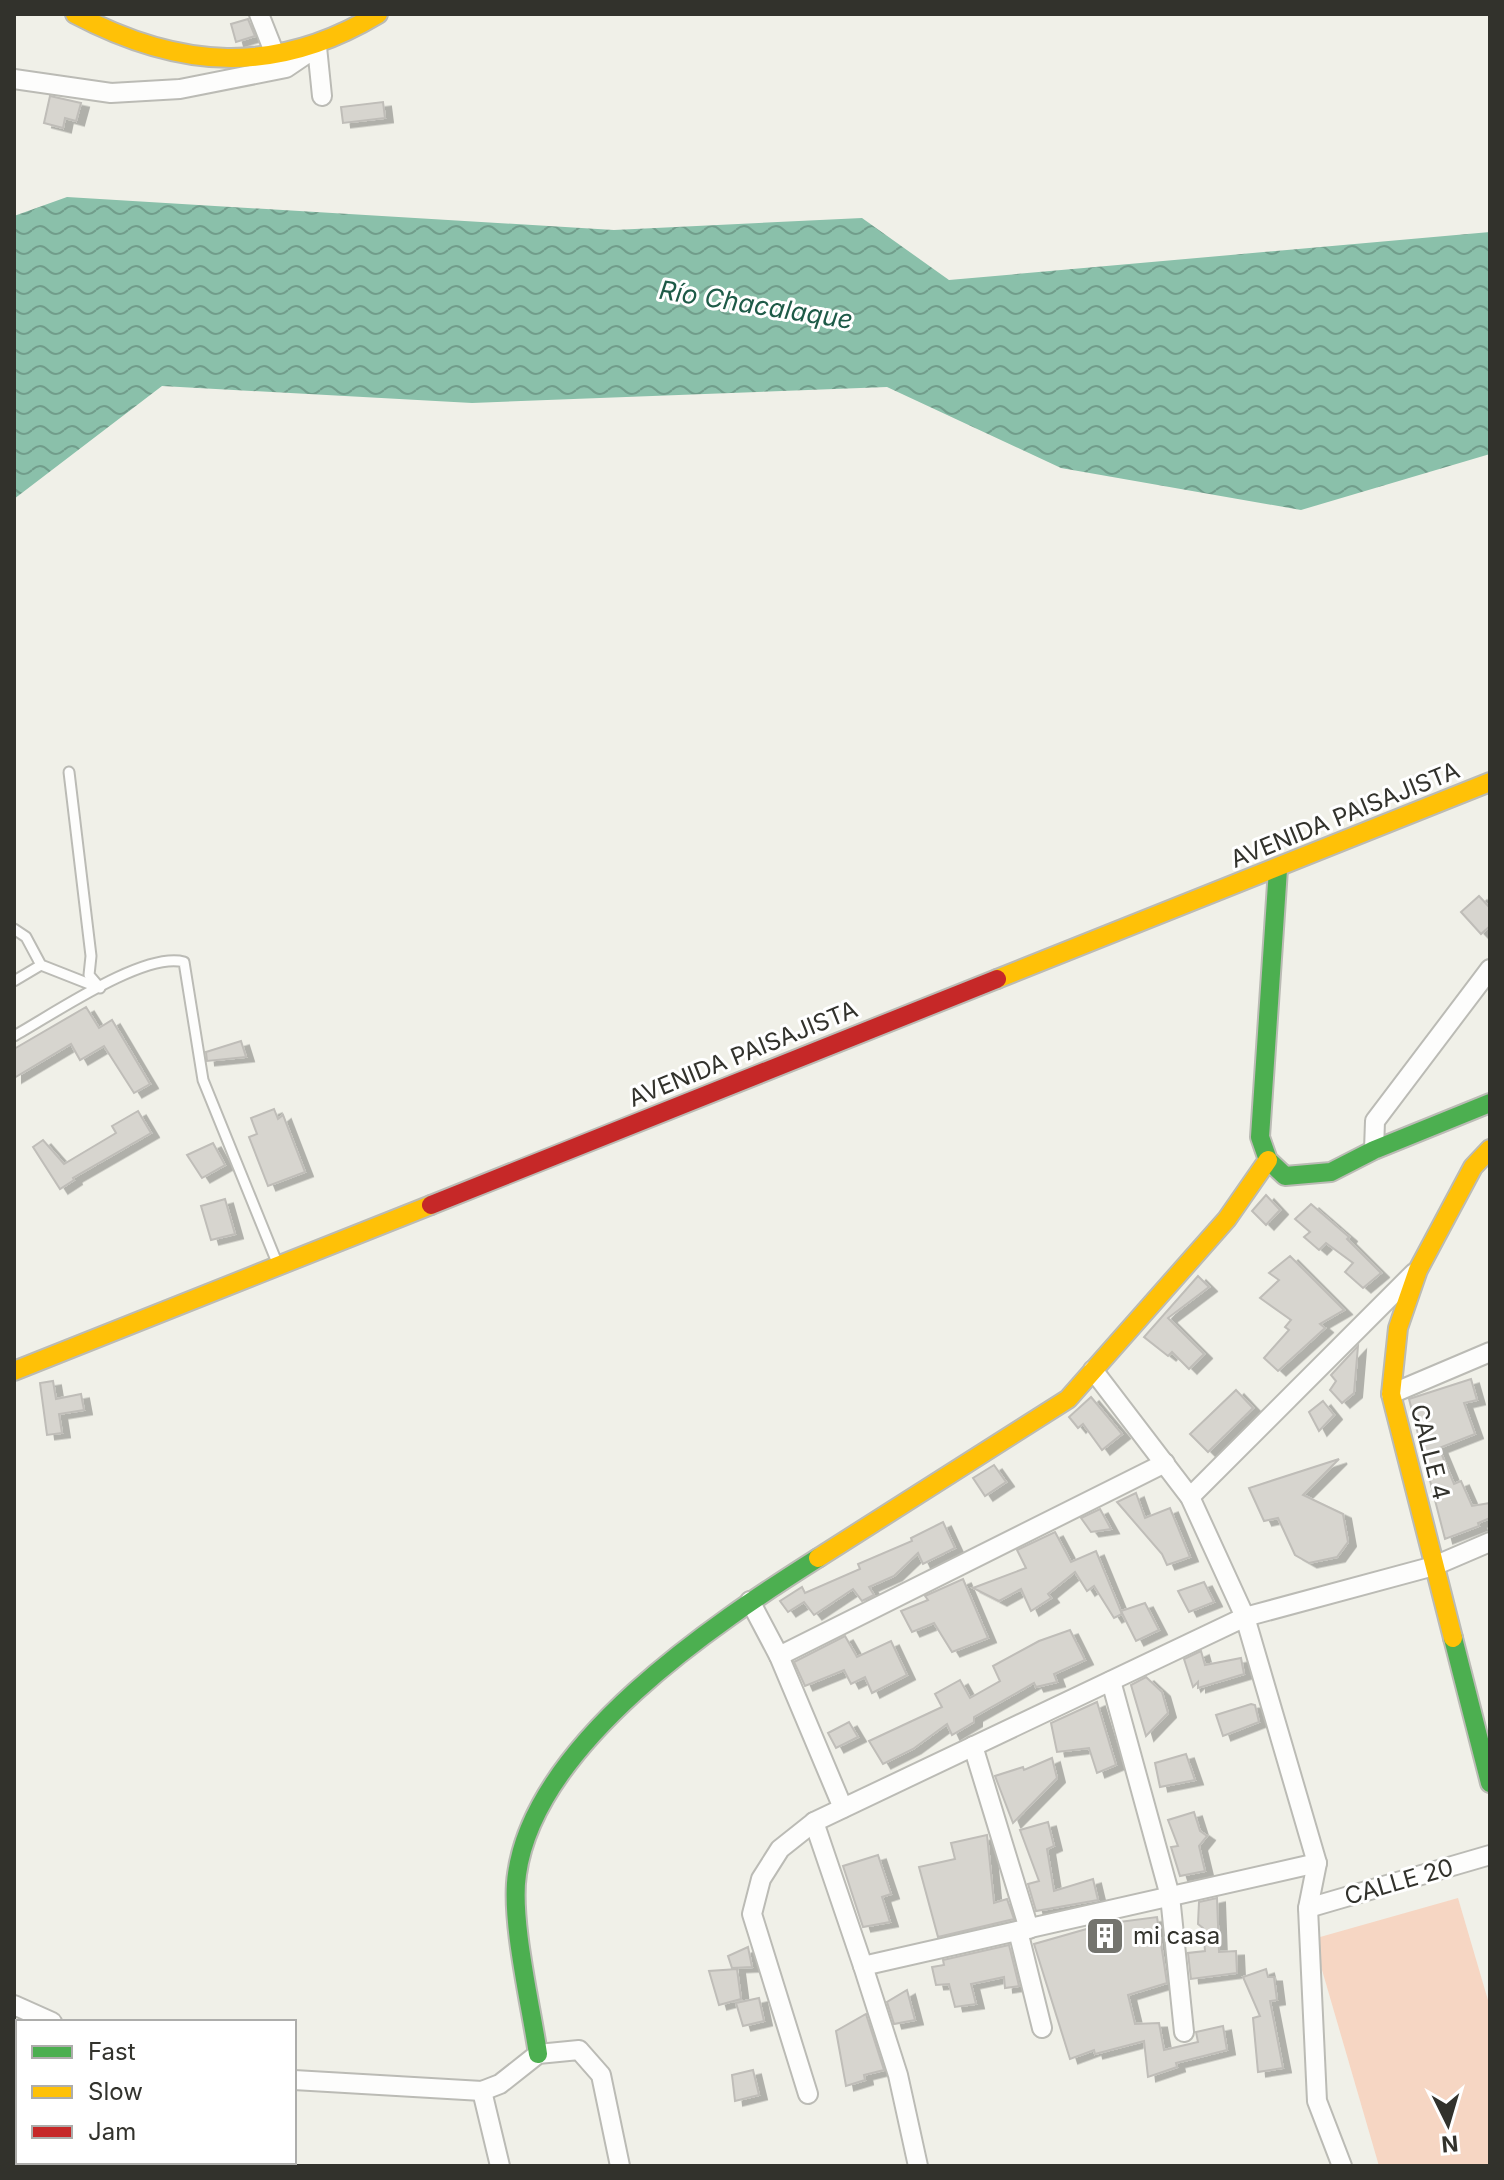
<svg xmlns="http://www.w3.org/2000/svg" width="1504" height="2180" font-family="Inter,sans-serif">
  <defs>
    <pattern id="water-waves" width="16" height="10" patternUnits="userSpaceOnUse" patternTransform="scale(2)"><rect width="16" height="10" fill="#8ac0aa"/><path d="M0 5q4-4 8 0t8 0" fill="none" stroke="#719d8b"/></pattern>
    <filter id="shadow"><feDropShadow dx="8" dy="4.5" stdDeviation="0" flood-color="#0004"/></filter>
  </defs>
  <rect width="100%" height="100%" fill="#f0f0e8"/>
  <path fill="#f6d6c3" d="M1458,1898L1490,2007V2166H1379L1313,1939Z"/>
  <path fill="url(#water-waves)" d="M67,197L614,230L862,218L949,280L1490,232V454L1301,510L1061,468L887,387L472,403L162,386L14,499V216Z"/>
  <g fill="#d7d5cf" stroke="#bfbdb8" stroke-width="2" filter="url(#shadow)">
    <path d="M248,19L255,36L236,42L231,24Z"/>
    <path d="M50,96L81,103L76,121L65,118L63,128L44,123Z"/>
    <path d="M383,102L385,118L343,123L341,107Z"/>
    <path d="M1479,896L1490,908V926L1481,934L1461,912Z"/>
    <path d="M86,1007L99,1028L112,1020L150,1084L134,1093L104,1046L80,1060L71,1044L14,1078V1049Z"/>
    <path d="M241,1041L246,1057L207,1061L206,1052Z"/>
    <path d="M274,1109L278,1119L283,1115L305,1172L268,1186L249,1137L257,1134L251,1118Z"/>
    <path d="M138,1111L151,1133L73,1178L74,1180L60,1189L33,1147L43,1140L64,1164L116,1133L112,1126Z"/>
    <path d="M213,1143L225,1165L202,1178L187,1155Z"/>
    <path d="M1266,1195L1280,1210L1266,1225L1252,1211Z"/>
    <path d="M225,1199L235,1234L211,1240L201,1206Z"/>
    <path d="M1311,1204L1349,1237L1347,1239L1381,1273L1363,1288L1345,1272L1353,1263L1326,1243L1319,1250L1304,1237L1310,1232L1295,1219Z"/>
    <path d="M1290,1256L1344,1310L1320,1324L1325,1328L1278,1371L1264,1358L1289,1330L1285,1327L1291,1320L1260,1298L1279,1280L1269,1273Z"/>
    <path d="M1198,1276L1209,1287L1168,1318L1204,1354L1189,1369L1172,1352L1168,1356L1144,1337Z"/>
    <path d="M1358,1346L1354,1393L1342,1403L1330,1390L1336,1381L1331,1375Z"/>
    <path d="M1471,1379L1477,1400L1464,1403L1475,1434L1439,1448L1454,1484L1461,1481L1472,1506L1490,1503V1518L1478,1523L1479,1526L1445,1539L1409,1399Z"/>
    <path d="M53,1381L56,1399L81,1394L84,1410L59,1414L62,1433L47,1435L40,1383Z"/>
    <path d="M1236,1390L1253,1408L1208,1452L1190,1434Z"/>
    <path d="M1091,1397L1122,1434L1102,1450L1083,1424L1078,1428L1069,1417Z"/>
    <path d="M1323,1401L1334,1415L1319,1431L1309,1412Z"/>
    <path d="M1339,1459L1303,1495L1343,1514L1348,1542L1337,1557L1309,1563L1295,1555L1278,1518L1264,1521L1249,1488Z"/>
    <path d="M994,1465L1006,1482L985,1496L973,1478Z"/>
    <path d="M1136,1493L1145,1518L1170,1508L1190,1557L1167,1565L1162,1554L1117,1502Z"/>
    <path d="M1100,1509L1111,1529L1091,1532L1081,1518Z"/>
    <path d="M943,1522L955,1548L923,1564L918,1553L894,1576L869,1587L874,1595L862,1601L853,1589L814,1615L804,1602L788,1612L780,1601L802,1587L805,1593L860,1569L858,1564L912,1541L911,1538Z"/>
    <path d="M1055,1532L1071,1562L1096,1551L1122,1614L1114,1618L1094,1586L1087,1591L1075,1572L1048,1594L1051,1598L1031,1611L1021,1589L999,1601L973,1588L1026,1568L1017,1550Z"/>
    <path d="M963,1579L988,1638L952,1652L934,1623L912,1632L901,1611L928,1600L925,1596Z"/>
    <path d="M1204,1582L1214,1602L1189,1612L1178,1591Z"/>
    <path d="M1145,1603L1159,1630L1136,1641L1121,1611Z"/>
    <path d="M1070,1630L1085,1660L1054,1674L1057,1682L1036,1687L1034,1683L974,1717V1722L952,1735L947,1724L913,1749L883,1764L869,1741L942,1707L935,1694L960,1680L970,1698L1000,1681L993,1666L1039,1641Z"/>
    <path d="M845,1636L857,1657L891,1641L907,1675L872,1693L865,1677L851,1684L844,1670L805,1686L794,1662Z"/>
    <path d="M1201,1651L1205,1665L1241,1658L1244,1674L1198,1688V1682L1193,1687L1184,1659Z"/>
    <path d="M1146,1677L1162,1692L1168,1713L1146,1736L1131,1685Z"/>
    <path d="M1097,1702L1116,1765L1097,1773L1089,1748L1057,1752L1051,1723Z"/>
    <path d="M1251,1704L1255,1705L1259,1722L1223,1736L1216,1715Z"/>
    <path d="M849,1722L858,1737L836,1748L828,1733Z"/>
    <path d="M1186,1754L1195,1780L1160,1787L1155,1763Z"/>
    <path d="M1052,1758L1057,1778L1013,1823L995,1776L1023,1767L1024,1770Z"/>
    <path d="M1194,1812L1200,1831L1207,1836L1199,1846L1205,1871L1180,1876L1171,1847L1178,1846L1168,1820Z"/>
    <path d="M1048,1822L1054,1846L1047,1849L1054,1891L1093,1879L1098,1900L1036,1911L1028,1884L1039,1881L1020,1830Z"/>
    <path d="M987,1835L994,1903L1007,1899L1014,1919L938,1937L919,1867L955,1859L951,1843Z"/>
    <path d="M878,1855L891,1894L882,1897L890,1922L863,1927L843,1866Z"/>
    <path d="M1217,1898L1219,1952L1236,1951L1237,1973L1191,1979L1188,1953L1205,1951L1203,1928L1198,1924L1199,1902Z"/>
    <path d="M1157,1917L1167,1983L1128,1995L1135,2024L1159,2023L1164,2050L1198,2042L1196,2032L1223,2026L1227,2050L1176,2063L1177,2067L1148,2077L1144,2041L1095,2054L1094,2050L1070,2059L1034,1944L1104,1924Z"/>
    <path d="M1009,1945L1019,1986L1005,1988L1004,1977L971,1984L976,2004L955,2007L949,1984L936,1985L932,1967L944,1965L943,1960Z"/>
    <path d="M748,1947L752,1967L732,1968L728,1956Z"/>
    <path d="M737,1969L741,1999L719,2005L709,1971Z"/>
    <path d="M1266,1969L1268,1977H1274L1277,2000L1270,2001L1283,2068L1258,2072L1253,2018L1260,2016L1243,1977Z"/>
    <path d="M907,1990L915,2020L894,2024L887,2002Z"/>
    <path d="M759,1998L764,2021L743,2026L736,2003Z"/>
    <path d="M866,2014L884,2070L864,2075L865,2080L846,2086L836,2031Z"/>
    <path d="M753,2070L759,2095L735,2101L732,2075Z"/>
  </g>
  <g fill="none" stroke-linecap="round" stroke-linejoin="round">
    <defs>
      <g id="lane">
        <path d="M69,772L91,956L89,975L100,988"/>
        <path d="M14,929L26,937L41,965L97,987"/>
        <path d="M14,981L41,965"/>
        <path d="M14,1036C52,1015 144,951 184,962L203,1080L278,1265"/>
      </g>
      <g id="street">
        <path d="M259,14L276,57"/>
        <path d="M14,79L111,93L180,89L286,68L317,47L322,96"/>
        <path d="M1374,1150L1375,1121L1490,969"/>
        <path d="M1093,1370L1190,1497L1245,1617L1317,1863L1308,1908L1317,2101L1342,2166"/>
        <path d="M1391,1394L1490,1352"/>
        <path d="M1190,1497L1414,1273"/>
        <path d="M750,1601L779,1656L843,1808"/>
        <path d="M779,1656L1165,1463"/>
        <path d="M1111,1681L1170,1896L1184,2032"/>
        <path d="M973,1746L1029,1929"/>
        <path d="M814,1822L863,1966L1317,1863"/>
        <path d="M1308,1908L1490,1855"/>
        <path d="M1018,1931L1042,2028"/>
        <path d="M863,1966L898,2075L918,2166"/>
        <path d="M14,2005L52,2022"/>
        <path d="M294,2080L482,2091L500,2084L538,2054L579,2050L601,2075L620,2166"/>
        <path d="M482,2091L500,2166"/>
        <path d="M808,2094L752,1914L761,1879L780,1849L814,1822L1245,1617L1434,1566L1490,1542"/>
        <path d="M14,2143H18"/>
      </g>
      <g id="fast">
        <path d="M1278,869L1260,1137L1268,1160L1285,1176L1331,1172L1374,1150L1490,1103"/>
        <path d="M1453,1638L1490,1783"/>
        <path d="M538,2054C531,2006 510,1919 517,1874C535,1743 715,1623 818,1558"/>
      </g>
      <g id="slow">
        <path d="M75,14C179,69 275,76 378,14"/>
        <path d="M997,979L1490,782"/>
        <path d="M14,1371L431,1205"/>
        <path d="M818,1558L1068,1399L1227,1219L1268,1160"/>
        <path d="M1453,1638L1391,1394L1398,1328L1418,1270L1473,1167L1490,1149"/>
      </g>
      <path id="jam" d="M431,1205L997,979"/>
    </defs>
    <use href="#lane" stroke="#bbbbb5" stroke-width="13"/>
    <use href="#street" stroke="#bbbbb5" stroke-width="22"/>
    <use href="#fast" stroke="#bbbbb5" stroke-width="22"/>
    <use href="#slow" stroke="#bbbbb5" stroke-width="22"/>
    <use href="#jam" stroke="#bbbbb5" stroke-width="22"/>
    <use href="#lane" stroke="#fdfdfc" stroke-width="9"/>
    <use href="#street" stroke="#fdfdfc" stroke-width="18"/>
    <use href="#fast" stroke="#4caf50" stroke-width="18"/>
    <use href="#slow" stroke="#ffc107" stroke-width="18"/>
    <use href="#jam" stroke="#c62828" stroke-width="18"/>
  </g>
  <defs>
    <symbol id="building-square" viewBox="-11 -11 22 22"><rect x="-9" y="-9" width="18" height="18" rx="4" fill="#74746e" stroke="#fff"/><path d="M-4-6H4V6H1V3H-1V6H-4ZM-2.5-4.3h1.7v1.8h-1.7ZM.8-4.3h1.7v1.8H.8ZM-2.5-1h1.7V.8h-1.7ZM.8-1h1.7V.8H.8Z" fill="#fff"/></symbol>
  </defs>
  <g fill-rule="evenodd">
    <use href="#building-square" x="1083" y="1914" width="44" height="44"/>
  </g>
  <g text-anchor="middle" stroke-width="6" stroke-linejoin="round" paint-order="stroke">
    <g font-size="24" fill="#32322c" stroke="#fff">
      <text transform="translate(1345 815) rotate(-22)" y="8">AVENIDA PAISAJISTA</text>
      <text transform="translate(743 1054) rotate(-22)" y="8">AVENIDA PAISAJISTA</text>
      <text transform="translate(1430 1452) rotate(76)" y="8">CALLE 4</text>
      <text transform="translate(1399 1882) rotate(-16)" y="8">CALLE 20</text>
    </g>
    <g font-size="24" fill="#32322c" stroke="#fff" text-anchor="start">
      <text x="1133" y="1944">mi casa</text>
    </g>
    <g font-size="26" font-style="italic" fill="#1d5a47" stroke="#fff">
      <text transform="translate(756 305) rotate(9)" y="9">Río Chacalaque</text>
    </g>
  </g>
  <rect width="1504" height="2180" fill="none" stroke="#32322c" stroke-width="32"/>
  <rect x="16" y="2020" width="280" height="144" fill="#ffffff" stroke="#adadab" stroke-width="2"/>
  <rect x="32" y="2046" width="40" height="12" fill="#4caf50" stroke="#adadab" stroke-width="2"/>
  <text x="88" y="2060" font-size="24" fill="#32322c">Fast</text>
  <rect x="32" y="2086" width="40" height="12" fill="#ffc107" stroke="#adadab" stroke-width="2"/>
  <text x="88" y="2100" font-size="24" fill="#32322c">Slow</text>
  <rect x="32" y="2126" width="40" height="12" fill="#c62828" stroke="#adadab" stroke-width="2"/>
  <text x="88" y="2140" font-size="24" fill="#32322c">Jam</text>
  <g transform="translate(1448 2124) rotate(175)" stroke="#ffffff" stroke-width="6" paint-order="stroke">
  <path d="M0-6L14 30L0 20L-14 30Z" fill="#32322c"/>
  <text y="-12" font-size="22" font-weight="bold" text-anchor="middle" fill="#32322c">N</text>
  </g>
</svg>
